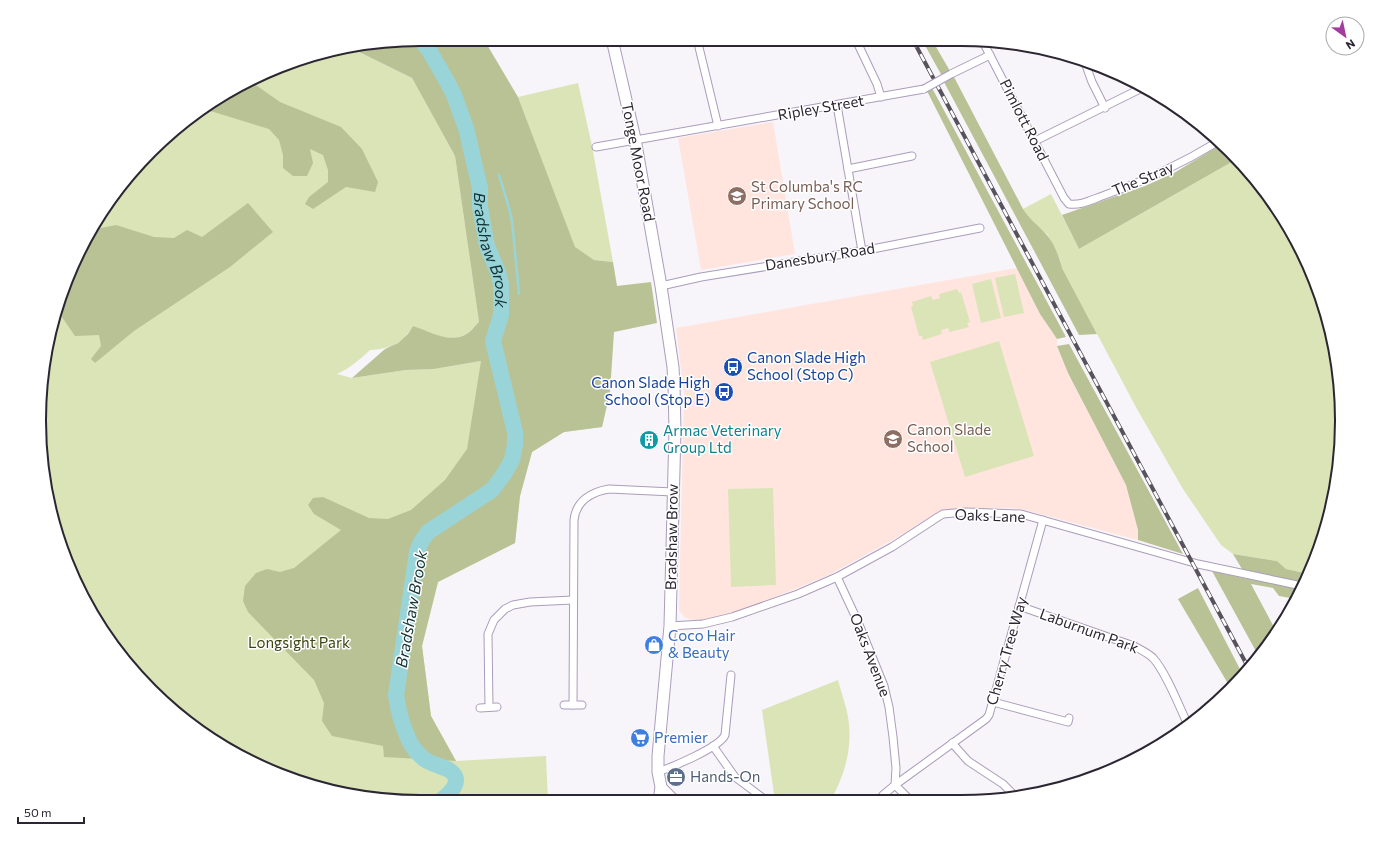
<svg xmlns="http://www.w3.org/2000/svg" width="1381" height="841" font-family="Commissioner,sans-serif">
  <rect width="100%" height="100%" fill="#f7f4fa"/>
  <g fill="#ffe5de">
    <path d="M773,122L795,254L701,270L678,138Z"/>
    <path d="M1017,268L1040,314L1057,339V346L1068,373L1126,485L1138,530V540L1021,509L1009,508L951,510L936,513L903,534L829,575L751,607L720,618L703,621L689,619L684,617L679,610L684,393L676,328Z"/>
  </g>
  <g fill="#dae4b7">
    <path d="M355,50L412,78L455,156L479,322C475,325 472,331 468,333C451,345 429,332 413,326C402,344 390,349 370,350C359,360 350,368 337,374L352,378L406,370L434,369L481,361L610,392L602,427L564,432L532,452L520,496L515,543L438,582L422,646L431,716L456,761L546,756L548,801H395L298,782L208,738L118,653L59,543L39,421L59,298L118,188L188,118L298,59Z"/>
    <path d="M578,83L592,146L613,262L594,260L575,248L518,97Z"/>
    <path d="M1237,159L1278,209L1313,275L1335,346L1342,421L1335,495L1313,567L1309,574L1286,569L1277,561L1233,554L1221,545L1183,489L1137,409L1062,268L1060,259L1048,235L1029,219L1023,209L1051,194L1079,249Z"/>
    <path d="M1015,274L1024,313L1004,317L995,278Z"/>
    <path d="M991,279L1001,318L981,323L972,284Z"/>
    <path d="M957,289L959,293L961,292L970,322L967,323L969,327L950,332L948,328L941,330L942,334L923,340L922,336H919L911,307L913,306L912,302L931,296L933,300L940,298L939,294Z"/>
    <path d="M999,341L1034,456L965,477L930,362Z"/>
    <path d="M773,488L776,585L731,587L728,489Z"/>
    <path d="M838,680C841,692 846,705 848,717C853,747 845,776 830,801H775L762,710Z"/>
  </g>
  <g fill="#b9c295">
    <path d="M421,39H482L486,43L518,97L575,247L594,260L613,262L617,286L651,282L657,323L614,332L610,392L602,427L564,432L532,452L520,496L515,543L438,582L422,646L431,716L456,761L384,757L383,746L332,736L322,721L324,703L314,680L248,612L243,601L245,586L256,573L267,569L280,572L294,568L341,530L314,514L308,505L313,498L323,497L369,518L388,519L411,510L445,480L467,449L481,361L434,369L406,370L352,378L385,349L398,343L408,334L413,326C429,331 451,345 468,333C472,331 475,325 479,322L455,156L412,78L355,50Z"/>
    <path d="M922,40H932L950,71L942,76Z"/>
    <path d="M954,77L1023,209C1029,219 1038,225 1046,234C1053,241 1060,258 1062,268L1097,334L1079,335L944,82Z"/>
    <path d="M253,83L280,102L341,127L362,149L378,182L375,192L346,187L313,209L305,204L309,197L328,182V170L323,155L310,149L313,163L307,176H293L283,168V155L279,140L269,129L204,109Z"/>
    <path d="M932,88L1066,337L1057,339L1040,314L927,91Z"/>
    <path d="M1222,144L1230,151L1237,159L1079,249L1062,215L1145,186L1174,173Z"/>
    <path d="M248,203L273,232L230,267L134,331L95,363L91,359L101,346L99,335L75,336L57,310L59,298L96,229L116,225L154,237L174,238L187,230L202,237Z"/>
    <path d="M1069,344L1183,554L1138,540V530L1126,485L1068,373L1057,346Z"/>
    <path d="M1233,554L1277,561L1286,569L1309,574L1296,599L1279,596L1273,588L1251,584L1277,633L1258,655L1212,571L1248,579Z"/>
    <path d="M1198,588L1242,673L1230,687L1178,599Z"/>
  </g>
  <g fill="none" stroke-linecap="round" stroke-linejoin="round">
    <path stroke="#99d5d8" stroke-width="2.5" d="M499,175L509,208L512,221L519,294"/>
    <path stroke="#99d5d8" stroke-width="16" id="s1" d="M420,39L429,50L449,85L454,95L466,128L480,188V207L487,246L498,272L501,284V315L493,341L515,432V445L512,460L504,474L492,490L428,532L421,542L417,552L396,695C398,711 405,737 415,750C417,753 421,756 424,759C431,764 441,766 449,770C465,780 450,794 440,801"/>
    <defs>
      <g id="minor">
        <path d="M697,39L718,126"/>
        <path d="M856,40L877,84L881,97"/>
        <path d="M982,40L1064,198L1069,204C1081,206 1093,199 1105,195C1145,181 1183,163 1219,141"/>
        <path d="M1084,60L1092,82L1105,108"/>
        <path d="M951,74L990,55"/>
        <path d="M837,105L862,251"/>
        <path d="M1035,141L1142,88"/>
        <path d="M596,147L924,89"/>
        <path d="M848,169L912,156"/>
        <path d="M661,286L701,277L862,251L980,228"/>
        <path d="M837,577L858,622L884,686L889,707L893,737L896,768L895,785L883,795L879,801"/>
        <path d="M1019,606L1134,646C1141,650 1148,653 1153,658C1166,672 1179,706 1188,725"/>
        <path d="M670,626L703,624L732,617L798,594L837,577L892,547L938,517L943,514L966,512L1021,514L1198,564L1302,586"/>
        <path d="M993,702L1068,722L1069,718"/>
        <path d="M564,705H582"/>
        <path d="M573,705L574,520C576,501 591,492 609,489L673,492"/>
        <path d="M489,707L488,634L494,620L505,609L513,605L530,602L573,600"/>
        <path d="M480,708L497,707"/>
        <path d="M952,743L968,761L1003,784L1015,796"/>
        <path d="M713,746L735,777L767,801"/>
        <path d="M658,772C672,767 719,748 725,735L731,675"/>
        <path d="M911,801L895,785L986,719L989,715L1043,520"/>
      </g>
      <path id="secondary" d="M661,787L675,801"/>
      <path id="primary" d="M612,39L635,139L661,286L673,367L674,386L675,430L670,626L658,756V772L661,787L659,801"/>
    </defs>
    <use href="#minor" stroke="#ab9dbb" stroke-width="9"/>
    <use href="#secondary" stroke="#ab9dbb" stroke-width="12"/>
    <use href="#primary" stroke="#ab9dbb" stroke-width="13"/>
    <use href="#minor" stroke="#fff" stroke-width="7"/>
    <use href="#secondary" stroke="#fff" stroke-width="10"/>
    <use href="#primary" stroke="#fff" stroke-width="11"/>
    <defs>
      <path id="rail" d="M913,40L1248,667"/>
    </defs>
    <use href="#rail" stroke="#57525c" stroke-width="4"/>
    <use href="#rail" stroke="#fff" stroke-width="2.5" stroke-dasharray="8" stroke-linecap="butt"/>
    <defs>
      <path id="minor-bridge" d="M924,89L951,74"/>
    </defs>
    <use href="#minor-bridge" stroke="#ab9dbb" stroke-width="9" stroke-linecap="butt"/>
    <use href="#minor-bridge" stroke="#fff" stroke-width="7"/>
  </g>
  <defs>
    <symbol id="school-disc" viewBox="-11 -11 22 22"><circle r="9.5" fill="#8d6e63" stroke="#fff"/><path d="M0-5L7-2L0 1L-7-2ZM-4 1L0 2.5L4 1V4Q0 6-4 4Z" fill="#fff"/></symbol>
    <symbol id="bus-disc" viewBox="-11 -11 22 22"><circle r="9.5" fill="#1a4fb4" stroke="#fff"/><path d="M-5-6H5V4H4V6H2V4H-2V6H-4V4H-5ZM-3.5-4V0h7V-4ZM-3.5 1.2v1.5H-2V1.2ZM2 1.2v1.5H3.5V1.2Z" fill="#fff"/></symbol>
    <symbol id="building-disc" viewBox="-11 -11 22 22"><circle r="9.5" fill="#0f9aa8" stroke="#fff"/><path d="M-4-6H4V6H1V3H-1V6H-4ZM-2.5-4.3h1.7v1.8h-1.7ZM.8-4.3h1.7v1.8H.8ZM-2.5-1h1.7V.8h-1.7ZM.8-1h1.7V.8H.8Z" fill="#fff"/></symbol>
    <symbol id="shop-disc" viewBox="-11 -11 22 22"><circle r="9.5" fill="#3f7fe0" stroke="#fff"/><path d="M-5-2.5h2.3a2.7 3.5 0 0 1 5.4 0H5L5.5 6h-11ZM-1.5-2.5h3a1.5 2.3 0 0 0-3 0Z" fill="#fff"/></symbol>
    <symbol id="supermarket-disc" viewBox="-11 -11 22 22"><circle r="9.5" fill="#3f7fe0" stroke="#fff"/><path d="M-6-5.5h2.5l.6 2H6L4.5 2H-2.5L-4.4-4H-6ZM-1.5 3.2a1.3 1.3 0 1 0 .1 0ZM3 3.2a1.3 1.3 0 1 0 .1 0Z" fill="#fff"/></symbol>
    <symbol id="office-disc" viewBox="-11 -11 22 22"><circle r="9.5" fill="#5c6f8a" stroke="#fff"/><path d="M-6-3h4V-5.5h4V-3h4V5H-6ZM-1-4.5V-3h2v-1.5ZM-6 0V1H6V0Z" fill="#fff"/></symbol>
  </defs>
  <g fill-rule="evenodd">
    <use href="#school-disc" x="726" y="185" width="22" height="22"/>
    <use href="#bus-disc" x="722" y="356" width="22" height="22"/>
    <use href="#bus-disc" x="713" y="381" width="22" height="22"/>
    <use href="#school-disc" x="882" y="428" width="22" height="22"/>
    <use href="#building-disc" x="638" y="429" width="22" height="22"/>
    <use href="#shop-disc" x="643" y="634" width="22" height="22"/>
    <use href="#supermarket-disc" x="629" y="727" width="22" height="22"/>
    <use href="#office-disc" x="665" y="766" width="22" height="22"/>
  </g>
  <g text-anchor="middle" stroke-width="3" stroke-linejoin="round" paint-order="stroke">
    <g font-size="15" fill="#2c2632" stroke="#fff">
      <text transform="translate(821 108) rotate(-10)" y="5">Ripley Street</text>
      <text transform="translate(1024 120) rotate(63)" y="5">Pimlott Road</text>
      <text transform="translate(638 162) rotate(79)" y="5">Tonge Moor Road</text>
      <text transform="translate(1143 179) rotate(-23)" y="5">The Stray</text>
      <text transform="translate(820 257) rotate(-9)" y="5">Danesbury Road</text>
      <text transform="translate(990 516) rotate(2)" y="5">Oaks Lane</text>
      <text transform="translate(672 537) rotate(-89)" y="5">Bradshaw Brow</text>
      <text transform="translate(1089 631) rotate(20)" y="5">Laburnum Park</text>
      <text transform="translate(1007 651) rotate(-74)" y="5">Cherry Tree Way</text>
      <text transform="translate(870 655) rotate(69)" y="5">Oaks Avenue</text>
    </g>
    <g font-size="15" fill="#785e54" stroke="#fff" text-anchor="start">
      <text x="751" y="192">St Columba's RC<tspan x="751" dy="17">Primary School</tspan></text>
      <text x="907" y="435">Canon Slade<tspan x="907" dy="17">School</tspan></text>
    </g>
    <g font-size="15" fill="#164399" stroke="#fff" text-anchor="start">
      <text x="747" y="363">Canon Slade High<tspan x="747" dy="17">School (Stop C)</tspan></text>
      <text x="710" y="388" text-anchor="end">Canon Slade High<tspan x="710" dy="17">School (Stop E)</tspan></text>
    </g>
    <g font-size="15" fill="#0d838f" stroke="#fff" text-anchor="start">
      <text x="663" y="436">Armac Veterinary<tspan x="663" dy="17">Group Ltd</tspan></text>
    </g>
    <g font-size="15" fill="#366cbe" stroke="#fff" text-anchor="start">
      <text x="668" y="641">Coco Hair<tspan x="668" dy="17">&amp; Beauty</tspan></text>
      <text x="654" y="743">Premier</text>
    </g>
    <g font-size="15" fill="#3b430f" stroke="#fff">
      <text x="299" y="648">Longsight Park</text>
    </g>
    <g font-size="15" fill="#4e5e75" stroke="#fff" text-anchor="start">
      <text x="690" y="782">Hands-On</text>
    </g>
    <g font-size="16" font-style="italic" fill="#143335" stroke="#fff">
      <text dy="6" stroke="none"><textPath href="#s1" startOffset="226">Bradshaw Brook</textPath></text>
      <text transform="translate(411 609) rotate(-80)" y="6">Bradshaw Brook</text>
    </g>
  </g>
  <path d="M0 0H1381V841H0ZM420 46H961A374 374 0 0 1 1335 420V421A374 374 0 0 1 961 795H420A374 374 0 0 1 46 421V420A374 374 0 0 1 420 46Z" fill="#fff" fill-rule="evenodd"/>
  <path fill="none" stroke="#2c2632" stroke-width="2" d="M420 46H961A374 374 0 0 1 1335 420V421A374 374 0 0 1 961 795H420A374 374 0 0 1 46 421V420A374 374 0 0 1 420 46Z"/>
  <g transform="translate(1345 36) rotate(147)"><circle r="19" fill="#ffffff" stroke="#aba8ad"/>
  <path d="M0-3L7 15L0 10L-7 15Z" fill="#a33c9f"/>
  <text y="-6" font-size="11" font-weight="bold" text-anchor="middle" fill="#2c2632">N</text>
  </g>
  <path d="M18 817v6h66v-6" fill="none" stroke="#2c2632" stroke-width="2"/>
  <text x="24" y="817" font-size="12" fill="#2c2632" stroke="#ffffff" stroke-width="3" paint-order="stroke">50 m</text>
</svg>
